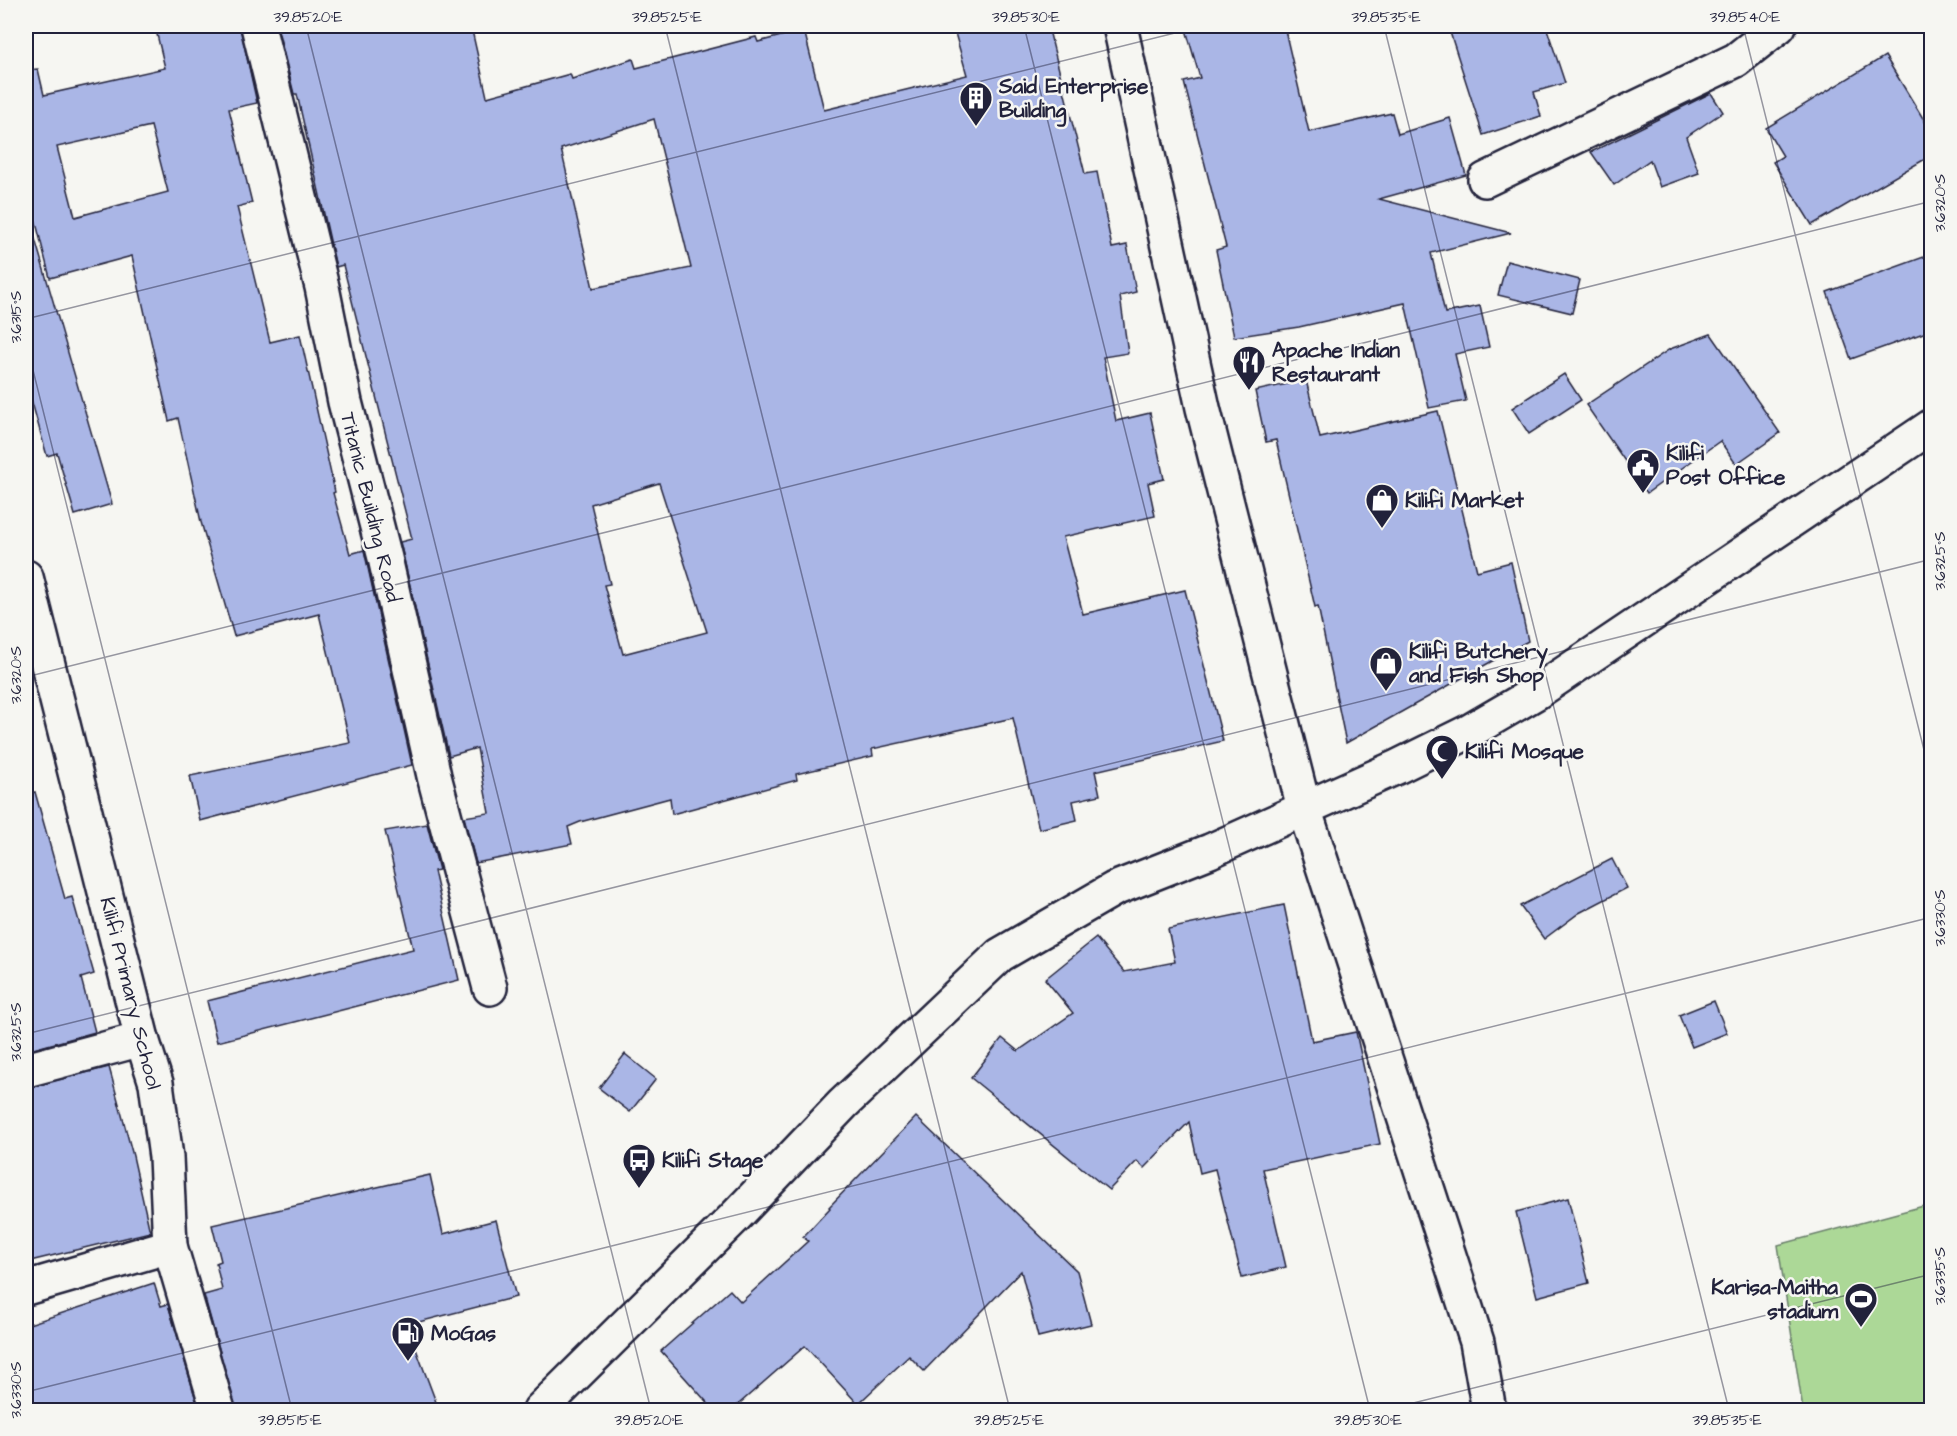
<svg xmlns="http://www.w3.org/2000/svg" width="1957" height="1436" font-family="'Architects Daughter',sans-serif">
  <rect width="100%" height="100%" fill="#f6f6f2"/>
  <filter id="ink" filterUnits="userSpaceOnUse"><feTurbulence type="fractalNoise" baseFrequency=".0167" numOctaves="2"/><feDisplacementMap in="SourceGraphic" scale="12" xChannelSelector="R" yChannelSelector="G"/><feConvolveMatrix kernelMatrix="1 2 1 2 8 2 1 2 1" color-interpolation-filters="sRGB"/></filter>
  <g filter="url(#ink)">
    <path fill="#acd897" stroke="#677d69" stroke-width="1.5" d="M1931,1204V1410H1803L1778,1245Z"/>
    <g fill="#aab6e6" stroke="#22223b" stroke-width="1.5" fill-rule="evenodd">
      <path d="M155,26H240L257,103L229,109L252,203L237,207L270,342L300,335L335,492L333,493L350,554L364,550L412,765L200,821L190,776L350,743L319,614L234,636L201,522L178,418L169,421L132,256L50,278L26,183V70L38,69L44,95L165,68ZM151,126L168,192L75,217L57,147Z"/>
      <path d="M277,26H471L487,97L570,74L572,79L633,59L636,68L756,37L758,42L804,30L824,110L967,75L953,26H1048L1085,174L1097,172L1112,248L1127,245L1136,292L1120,296L1128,353L1103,357L1116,421L1150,413L1164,479L1148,483L1155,516L1063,537L1083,614L1185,590L1223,741L1095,771L1100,795L1073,801L1077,820L1039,829L1013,718L872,749L873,756L796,774L797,780L672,814L670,798L580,822L568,827L572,844L476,863L464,817L489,813L477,748L449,756L400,542L412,539L343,265L336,267L297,94H294ZM654,119L691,268L593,288L561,149ZM659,483L707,632L623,654L604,585L610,584L591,504Z"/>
      <path d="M1185,26H1284L1309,132L1392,113L1398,134L1450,118L1466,175L1379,199L1511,233L1431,253L1445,313L1480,306L1489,347L1455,354L1466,401L1429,408L1405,303L1299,327L1234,337L1216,250L1226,247L1184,82L1200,78Z"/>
      <path d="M1448,26H1546L1565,83L1534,92L1541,116L1483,135Z"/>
      <path d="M1885,56L1932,133V155L1812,225L1773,162L1783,156L1766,128Z"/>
      <path d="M1711,93L1723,112L1686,137L1699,173L1660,187L1650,160L1614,185L1591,152Z"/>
      <path d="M35,239L112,504L75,515L57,453L47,456L26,381V241Z"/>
      <path d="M1932,254V330L1851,359L1827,292Z"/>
      <path d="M1507,261L1580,280L1572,313L1498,295Z"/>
      <path d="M1711,334L1780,433L1736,464L1720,441L1647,493L1586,405L1670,349Z"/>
      <path d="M1564,374L1581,400L1529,434L1512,408Z"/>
      <path d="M1306,380L1320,438L1438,411L1477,571L1511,562L1528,641L1346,743L1318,606L1315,607L1276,440L1266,442L1255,391Z"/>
      <path d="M35,792L65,899L72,897L94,974L81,978L95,1032L26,1051V794Z"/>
      <path d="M427,824L439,870L434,871L459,980L217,1042L207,1001L413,949L385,831Z"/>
      <path d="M1612,859L1627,888L1579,913L1544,939L1520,906Z"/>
      <path d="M1284,905L1312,1041L1356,1032L1380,1144L1263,1169L1286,1267L1242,1278L1215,1169L1200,1173L1189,1122L1144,1168L1137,1161L1109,1190L971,1078L1002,1038L1018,1051L1073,1013L1045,979L1096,938L1124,972L1175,962L1168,929Z"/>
      <path d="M1714,1001L1727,1033L1692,1047L1679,1015Z"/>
      <path d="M625,1054L656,1079L630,1112L599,1088Z"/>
      <path d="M109,1067L133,1156L150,1232L26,1262V1088Z"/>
      <path d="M916,1117L1077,1271L1091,1324L1038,1337L1021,1271L924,1371L909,1356L858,1404L805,1346L732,1410H714L661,1351L730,1290L741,1302L808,1241L803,1237L830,1208L829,1207Z"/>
      <path d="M430,1175L443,1234L496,1220L516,1297L407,1325L439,1410H236L204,1295L222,1290L216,1263L221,1261L212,1225Z"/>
      <path d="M1568,1198L1589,1283L1537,1297L1516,1212Z"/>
      <path d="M154,1283L161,1306L168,1304L199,1410H26V1325Z"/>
    </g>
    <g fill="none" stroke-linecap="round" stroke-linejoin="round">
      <defs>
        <g id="minor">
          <path d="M258,26L322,287L345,402L385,558L434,776L490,988"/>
          <path d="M1120,26L1203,408L1304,808L1477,1342L1489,1410"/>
          <path d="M1485,180L1736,60L1779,26"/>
          <path d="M26,577L142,1039L156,1083L166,1157L170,1246L218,1410"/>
          <path d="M26,1070L142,1039"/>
          <path d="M26,1288L170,1246"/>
          <path d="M540,1410L733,1219L843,1104L1000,955L1114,889L1210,851L1397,767L1470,731L1537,692L1932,426"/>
        </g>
      </defs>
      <use href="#minor" stroke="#22223b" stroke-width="38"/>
      <use href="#minor" stroke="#f6f6f2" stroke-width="33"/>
    </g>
  </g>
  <path fill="none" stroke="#22223b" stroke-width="1.5" stroke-opacity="0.45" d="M306,26L651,1410M665,26L1010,1410M1024,26L1370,1410M1384,26L1729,1410M1743,26L1932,782M26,319L1203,26M26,342L292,1410M26,677L1932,201M26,1034L1932,559M26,1392L1932,917M1385,1410L1932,1274"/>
  <defs>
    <symbol id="building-pin" viewBox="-11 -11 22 30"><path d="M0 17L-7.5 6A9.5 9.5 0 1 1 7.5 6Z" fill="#22223b" stroke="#f6f6f2"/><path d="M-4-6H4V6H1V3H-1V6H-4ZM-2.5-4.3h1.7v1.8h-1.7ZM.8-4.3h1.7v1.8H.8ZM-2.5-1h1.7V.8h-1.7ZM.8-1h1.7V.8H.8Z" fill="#fff"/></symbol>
    <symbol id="restaurant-pin" viewBox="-11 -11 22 30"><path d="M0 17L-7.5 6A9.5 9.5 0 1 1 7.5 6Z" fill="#22223b" stroke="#f6f6f2"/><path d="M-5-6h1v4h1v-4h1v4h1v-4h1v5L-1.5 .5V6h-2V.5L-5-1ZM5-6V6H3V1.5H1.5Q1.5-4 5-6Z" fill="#fff"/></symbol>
    <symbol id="civic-pin" viewBox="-11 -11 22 30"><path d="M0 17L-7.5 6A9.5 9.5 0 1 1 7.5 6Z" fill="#22223b" stroke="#f6f6f2"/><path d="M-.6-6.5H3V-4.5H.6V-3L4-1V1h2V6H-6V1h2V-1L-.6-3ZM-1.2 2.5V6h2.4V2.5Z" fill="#fff"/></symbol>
    <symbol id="shop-pin" viewBox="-11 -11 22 30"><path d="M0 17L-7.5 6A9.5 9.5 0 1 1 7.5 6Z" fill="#22223b" stroke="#f6f6f2"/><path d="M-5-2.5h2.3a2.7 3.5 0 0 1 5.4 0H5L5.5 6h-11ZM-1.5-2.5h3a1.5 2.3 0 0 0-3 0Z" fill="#fff"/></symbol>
    <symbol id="mosque-pin" viewBox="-11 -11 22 30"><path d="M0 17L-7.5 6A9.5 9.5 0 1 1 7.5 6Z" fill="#22223b" stroke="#f6f6f2"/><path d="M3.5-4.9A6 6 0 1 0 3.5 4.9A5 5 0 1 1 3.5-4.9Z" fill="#fff"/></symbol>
    <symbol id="bus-pin" viewBox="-11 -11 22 30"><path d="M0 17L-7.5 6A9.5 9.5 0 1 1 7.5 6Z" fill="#22223b" stroke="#f6f6f2"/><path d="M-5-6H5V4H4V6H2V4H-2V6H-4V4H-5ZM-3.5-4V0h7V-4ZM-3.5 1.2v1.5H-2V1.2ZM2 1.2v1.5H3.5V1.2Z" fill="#fff"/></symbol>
    <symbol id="stadium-pin" viewBox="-11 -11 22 30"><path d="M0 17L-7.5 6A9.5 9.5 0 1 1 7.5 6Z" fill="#22223b" stroke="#f6f6f2"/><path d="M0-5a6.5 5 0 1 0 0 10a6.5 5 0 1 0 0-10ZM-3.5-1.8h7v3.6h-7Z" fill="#fff"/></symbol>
    <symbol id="fuel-pin" viewBox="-11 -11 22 30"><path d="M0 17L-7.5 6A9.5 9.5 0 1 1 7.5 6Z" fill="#22223b" stroke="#f6f6f2"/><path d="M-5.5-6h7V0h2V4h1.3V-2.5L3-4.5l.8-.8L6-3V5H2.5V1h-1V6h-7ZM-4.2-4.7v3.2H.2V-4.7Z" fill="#fff"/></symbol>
  </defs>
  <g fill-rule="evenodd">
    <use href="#building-pin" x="957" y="79" width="38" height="52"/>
    <use href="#restaurant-pin" x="1230" y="343" width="38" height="52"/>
    <use href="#civic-pin" x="1624" y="446" width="38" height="52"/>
    <use href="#shop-pin" x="1363" y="481" width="38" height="52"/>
    <use href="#shop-pin" x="1367" y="644" width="38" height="52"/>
    <use href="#mosque-pin" x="1423" y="732" width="38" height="52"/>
    <use href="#bus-pin" x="620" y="1141" width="38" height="52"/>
    <use href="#stadium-pin" x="1842" y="1280" width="38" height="52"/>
    <use href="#fuel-pin" x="389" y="1314" width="38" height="52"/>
  </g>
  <g text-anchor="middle" stroke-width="5" stroke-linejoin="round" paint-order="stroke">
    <g font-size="21" font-weight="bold" fill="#22223b" stroke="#f6f6f2" text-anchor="start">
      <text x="999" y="93">Said Enterprise<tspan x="999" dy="24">Building</tspan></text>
      <text x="1272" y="357">Apache Indian<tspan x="1272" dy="24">Restaurant</tspan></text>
      <text x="1666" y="460">Kilifi<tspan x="1666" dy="24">Post Office</tspan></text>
      <text x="1405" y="507">Kilifi Market</text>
      <text x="1409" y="658">Kilifi Butchery<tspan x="1409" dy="24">and Fish Shop</tspan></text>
      <text x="1465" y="758">Kilifi Mosque</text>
      <text x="662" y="1167">Kilifi Stage</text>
      <text x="1838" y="1294" text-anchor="end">Karisa-Maitha<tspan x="1838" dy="24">stadium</tspan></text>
      <text x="431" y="1340">MoGas</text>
    </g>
    <g font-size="21" fill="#22223b" stroke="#f6f6f2">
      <text transform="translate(371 507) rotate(76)" y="7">Titanic Building Road</text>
      <text transform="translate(131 993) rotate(76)" y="7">Kilifi Primary School</text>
    </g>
  </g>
  <rect width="1957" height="1436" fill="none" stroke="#f6f6f2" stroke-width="66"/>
  <rect x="33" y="33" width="1891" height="1370" fill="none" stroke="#22223b" stroke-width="2"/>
  <g font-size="15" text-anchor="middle" fill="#22223b">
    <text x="308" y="22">39.8520°E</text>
    <text x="667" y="22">39.8525°E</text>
    <text x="1026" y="22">39.8530°E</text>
    <text x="1386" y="22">39.8535°E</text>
    <text x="1745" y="22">39.8540°E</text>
    <text transform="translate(1940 203) rotate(-90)" y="5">3.6320°S</text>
    <text transform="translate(16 317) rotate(-90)" y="5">3.6315°S</text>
    <text transform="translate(1940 561) rotate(-90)" y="5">3.6325°S</text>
    <text transform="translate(16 675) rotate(-90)" y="5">3.6320°S</text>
    <text transform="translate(1940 918) rotate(-90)" y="5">3.6330°S</text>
    <text transform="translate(16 1032) rotate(-90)" y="5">3.6325°S</text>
    <text transform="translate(1940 1276) rotate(-90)" y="5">3.6335°S</text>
    <text transform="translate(16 1390) rotate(-90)" y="5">3.6330°S</text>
    <text x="290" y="1425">39.8515°E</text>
    <text x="649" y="1425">39.8520°E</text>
    <text x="1009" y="1425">39.8525°E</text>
    <text x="1368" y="1425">39.8530°E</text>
    <text x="1727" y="1425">39.8535°E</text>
  </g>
</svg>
